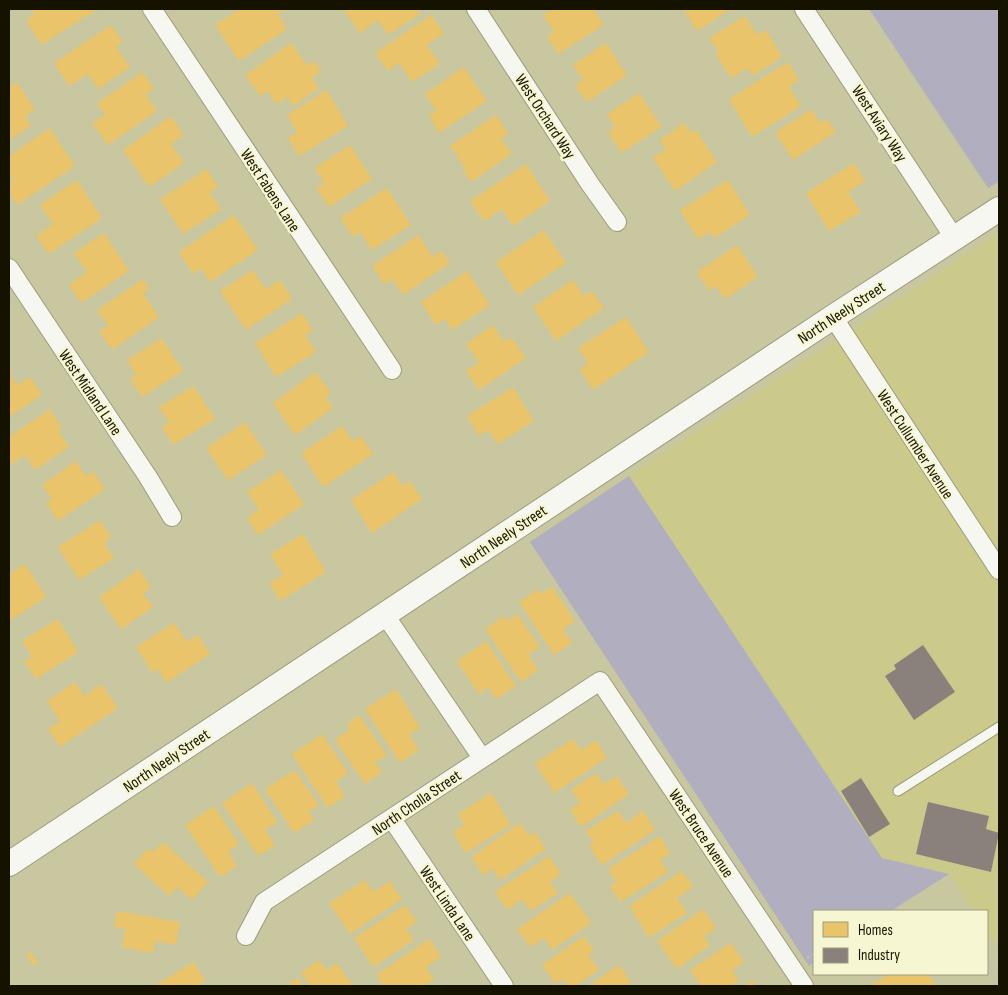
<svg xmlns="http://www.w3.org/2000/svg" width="1008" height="995" font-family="'Sofia Sans Condensed',sans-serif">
  <rect width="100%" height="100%" fill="#c8c7a0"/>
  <path fill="#ccca8b" d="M999,233V949L987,930V911H974L949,874L882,858L629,476Z"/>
  <g fill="#b0aebf">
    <path d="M869,9H999V182L988,188Z"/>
    <path d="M629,476L882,858L949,874L891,911H814V962L809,966L530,542Z"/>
  </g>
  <g fill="#e9c46a">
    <path d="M30,9H98L41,45L26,20L34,15Z"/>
    <path d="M240,9H285L278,14L287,29L239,61L215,25Z"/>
    <path d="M346,9H417L420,14L388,35L378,20L360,33L344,10Z"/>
    <path d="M553,9H600L595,11L604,25L558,54L547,37L554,32L543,15Z"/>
    <path d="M683,9H731L697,31Z"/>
    <path d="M431,15L444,33L427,45L440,64L412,82L399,63L388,71L375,53Z"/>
    <path d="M745,16L757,35L766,30L782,57L753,76L748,68L731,78L716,55L719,53L709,38Z"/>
    <path d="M111,25L123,42L116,47L130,67L98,89L88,74L69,86L54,63Z"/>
    <path d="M291,43L307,65L314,61L321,71L312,78L319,88L293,106L287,97L276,104L267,91L260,96L245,75Z"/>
    <path d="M606,43L627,75L587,102L575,85L583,80L573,65Z"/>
    <path d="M788,62L799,80L789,86L801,106L752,137L729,99Z"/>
    <path d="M464,67L487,101L439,133L429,116L436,111L425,94Z"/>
    <path d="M143,72L154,89L146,95L157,111L108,145L92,123L105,115L97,103Z"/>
    <path d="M17,82L35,110L25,116L31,126L9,140V88Z"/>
    <path d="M327,90L348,126L299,156L288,138L297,132L287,115Z"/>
    <path d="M639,93L662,127L621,153L608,132L615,128L607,114Z"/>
    <path d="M811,109L820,123L827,119L836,132L793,160L775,133Z"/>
    <path d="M496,115L508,134L501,139L512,154L471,182L463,170L465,168L450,146Z"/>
    <path d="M171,116L184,135L171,144L184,163L149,187L123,150Z"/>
    <path d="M684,123L691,133L696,130L717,162L675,191L653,158L666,149L660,140Z"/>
    <path d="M50,128L75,166L17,205L9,193V184L13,181L9,174V156Z"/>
    <path d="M350,145L372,179L329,207L316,188L324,183L315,168Z"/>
    <path d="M854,163L865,181L848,192L861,212L829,231L806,193Z"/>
    <path d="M526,164L550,201L513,226L502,209L484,221L470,201Z"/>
    <path d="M207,169L218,187L210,192L221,209L183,234L160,199Z"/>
    <path d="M77,180L102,218L49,254L36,236L53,224L40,205Z"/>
    <path d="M728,180L750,215L714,238L710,232L698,239L680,210Z"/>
    <path d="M387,188L411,225L372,250L360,232L353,237L340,218Z"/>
    <path d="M234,215L258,250L210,282L201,268L193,274L179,252Z"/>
    <path d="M544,230L566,263L518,295L496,262Z"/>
    <path d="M104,233L129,271L81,303L69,285L87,272L74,253Z"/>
    <path d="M418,235L433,257L442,251L450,263L403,295L392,279L384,284L372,266Z"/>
    <path d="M737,245L758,277L725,299L716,286L709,291L697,272Z"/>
    <path d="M253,270L266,289L280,280L292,299L246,330L220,291Z"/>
    <path d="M467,271L490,305L452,330L445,319L436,325L421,302Z"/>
    <path d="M143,279L149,289L143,293L159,317L112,350L99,331L108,326L97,310Z"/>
    <path d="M573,280L584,296L592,291L604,308L556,341L533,307Z"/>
    <path d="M302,313L313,331L305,335L316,352L276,377L255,343Z"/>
    <path d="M626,317L649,352L593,390L580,369L588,363L578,348Z"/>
    <path d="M493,325L504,342L511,337L526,358L479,390L466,371L479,363L466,344Z"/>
    <path d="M162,338L183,371L142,397L130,379L136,375L127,360Z"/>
    <path d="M9,372L17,385L30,377L42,395L9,417Z"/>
    <path d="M316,372L331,393L326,397L333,408L295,435L273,403Z"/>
    <path d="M194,386L215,419L173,445L162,427L169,423L159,407Z"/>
    <path d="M513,387L534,421L497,444L488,430L479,436L467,416Z"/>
    <path d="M50,409L62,428L58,430L69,447L35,470L25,455L9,466V437Z"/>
    <path d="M245,422L267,455L228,480L206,448Z"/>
    <path d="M342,426L353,441L361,436L373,454L323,487L301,453Z"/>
    <path d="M76,461L86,476L93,471L105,489L58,521L46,503L52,499L42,485Z"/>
    <path d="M281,470L304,504L258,535L247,518L259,510L247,492Z"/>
    <path d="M393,472L402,486L410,481L422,499L372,533L351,500Z"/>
    <path d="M100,520L111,538L104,543L114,558L79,580L58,547Z"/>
    <path d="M303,534L326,572L280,601L269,583L283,575L270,554Z"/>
    <path d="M25,564L46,597L9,621V574Z"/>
    <path d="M139,569L151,588L143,593L153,607L121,629L99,597Z"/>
    <path d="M552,587L575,621L563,629L572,643L554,655L519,602L538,589L541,594Z"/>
    <path d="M517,614L540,647L528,655L538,670L521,682L485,629L504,616L507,621Z"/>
    <path d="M58,619L78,652L36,679L24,661L32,657L22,641Z"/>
    <path d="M174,623L187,642L198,635L210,654L166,683L158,669L152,672L136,647Z"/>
    <path d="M486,641L516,686L496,699L488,687L479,694L457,661Z"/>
    <path d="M75,682L84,696L101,684L118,708L60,747L48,729L60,721L47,701Z"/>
    <path d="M396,689L420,728L409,735L419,750L400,763L365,709Z"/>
    <path d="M359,715L387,755L375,763L382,772L365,784L335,740L350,729L347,724Z"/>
    <path d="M322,734L348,773L336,782L345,796L328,808L292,754Z"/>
    <path d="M573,739L581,750L596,740L607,758L554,793L535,763Z"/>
    <path d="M295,770L319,805L309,812L314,820L294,833L265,789Z"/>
    <path d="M596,773L604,784L617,776L629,794L581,827L570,810L580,803L571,790Z"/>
    <path d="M252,783L277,822L265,830L275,845L258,856L222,803Z"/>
    <path d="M491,793L511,825L465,853L453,832L464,825L458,814Z"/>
    <path d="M214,806L239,844L228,851L237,866L220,877L185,825Z"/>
    <path d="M618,811L626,823L643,811L655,830L602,865L589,846L594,843L586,831Z"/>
    <path d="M520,823L529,836L535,832L546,849L500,880L492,868L483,875L471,857Z"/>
    <path d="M660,836L670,853L660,860L668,872L620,902L610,886L616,882L608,869Z"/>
    <path d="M163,842L208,882L192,900L177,887L169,896L134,864L148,848L153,852Z"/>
    <path d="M549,856L561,874L550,882L558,893L531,911L522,899L507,910L495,892Z"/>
    <path d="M682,871L693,887L677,898L687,913L649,938L629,906Z"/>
    <path d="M365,880L373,892L390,881L402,899L350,934L329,903Z"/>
    <path d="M570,893L591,923L552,950L544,938L530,947L517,929Z"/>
    <path d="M405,905L417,922L406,929L414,940L373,967L354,938Z"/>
    <path d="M703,909L716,928L704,937L710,945L677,969L657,941Z"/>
    <path d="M117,911L180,922L176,945L155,941L153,953L122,947L125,929L114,927Z"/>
    <path d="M584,936L594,951L588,955L599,970L575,986H568L563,979L556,984L542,965Z"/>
    <path d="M429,939L441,957L426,967L434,979L423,986H383L376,975Z"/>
    <path d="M731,943L744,962L732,970L739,980L730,986H701L690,970Z"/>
    <path d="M31,952L38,962L33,965L26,955Z"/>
    <path d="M319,960L326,970L337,963L353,986H310L301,973Z"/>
    <path d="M194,962L205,981L196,986H154Z"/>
    <path d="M619,965L631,982L625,986H588Z"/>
    <path d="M889,974H928L936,985L870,986Z"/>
    <path d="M298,978L303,986H286Z"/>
    <path d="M753,980L757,986H743Z"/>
  </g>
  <g fill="#8a817c">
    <path d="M923,645L955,692L914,720L885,676L896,669L894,665Z"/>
    <path d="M861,778L890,824L869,837L841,791Z"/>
    <path d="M928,802L989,816L986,829L999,833L991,872L916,854Z"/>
  </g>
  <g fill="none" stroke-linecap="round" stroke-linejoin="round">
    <defs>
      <path id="lane" d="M898,791L999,727"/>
      <g id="street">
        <path d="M152,9L392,370"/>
        <path d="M476,9L590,184L617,222"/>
        <path d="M804,9L955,239"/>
        <path d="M9,268L148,477L172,517"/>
        <path d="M833,317L999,570"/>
        <path d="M385,615L482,758"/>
        <path d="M392,819L504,986"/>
        <path d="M246,936L264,902L600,681L804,986"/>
      </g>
      <path id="secondary" d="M9,864L833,317L999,209"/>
    </defs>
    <use href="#lane" stroke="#9d9c7c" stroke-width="11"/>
    <use href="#street" stroke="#9d9c7c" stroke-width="20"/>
    <use href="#secondary" stroke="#9d9c7c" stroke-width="26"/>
    <g stroke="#c0c0b5" stroke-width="3" stroke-dasharray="2.5 2.5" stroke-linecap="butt">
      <path d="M987,955L996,986"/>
      <path d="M807,958L814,954"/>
    </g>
    <use href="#lane" stroke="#f7f7f1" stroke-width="9"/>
    <use href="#street" stroke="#f7f7f1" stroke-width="18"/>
    <use href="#secondary" stroke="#f7f7f1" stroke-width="24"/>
  </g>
  <g text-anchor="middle" stroke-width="5" stroke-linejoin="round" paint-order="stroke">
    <g font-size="16" fill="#151300" stroke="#f7f6d2">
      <text transform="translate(546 116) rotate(57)" y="6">West Orchard Way</text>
      <text transform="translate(880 123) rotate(57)" y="6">West Aviary Way</text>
      <text transform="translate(271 190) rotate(57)" y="6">West Fabens Lane</text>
      <text transform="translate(841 312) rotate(-33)" y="6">North Neely Street</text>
      <text transform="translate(91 392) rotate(56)" y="6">West Midland Lane</text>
      <text transform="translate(916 444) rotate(57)" y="6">West Cullumber Avenue</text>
      <text transform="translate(503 536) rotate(-34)" y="6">North Neely Street</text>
      <text transform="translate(166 760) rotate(-34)" y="6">North Neely Street</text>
      <text transform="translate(416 802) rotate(-34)" y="6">North Cholla Street</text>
      <text transform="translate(702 833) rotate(56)" y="6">West Bruce Avenue</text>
      <text transform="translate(448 903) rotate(56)" y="6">West Linda Lane</text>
    </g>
  </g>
  <rect width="1008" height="995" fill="none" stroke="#151300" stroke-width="20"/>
  <rect x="813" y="910" width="175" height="65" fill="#f7f6d2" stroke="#9d9b7e"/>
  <rect x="823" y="922" width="25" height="15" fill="#e9c46a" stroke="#9d9b7e"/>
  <text x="858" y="935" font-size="15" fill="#151300">Homes</text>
  <rect x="823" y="948" width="25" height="15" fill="#8a817c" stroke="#9d9b7e"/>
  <text x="858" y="960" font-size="15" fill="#151300">Industry</text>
</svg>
